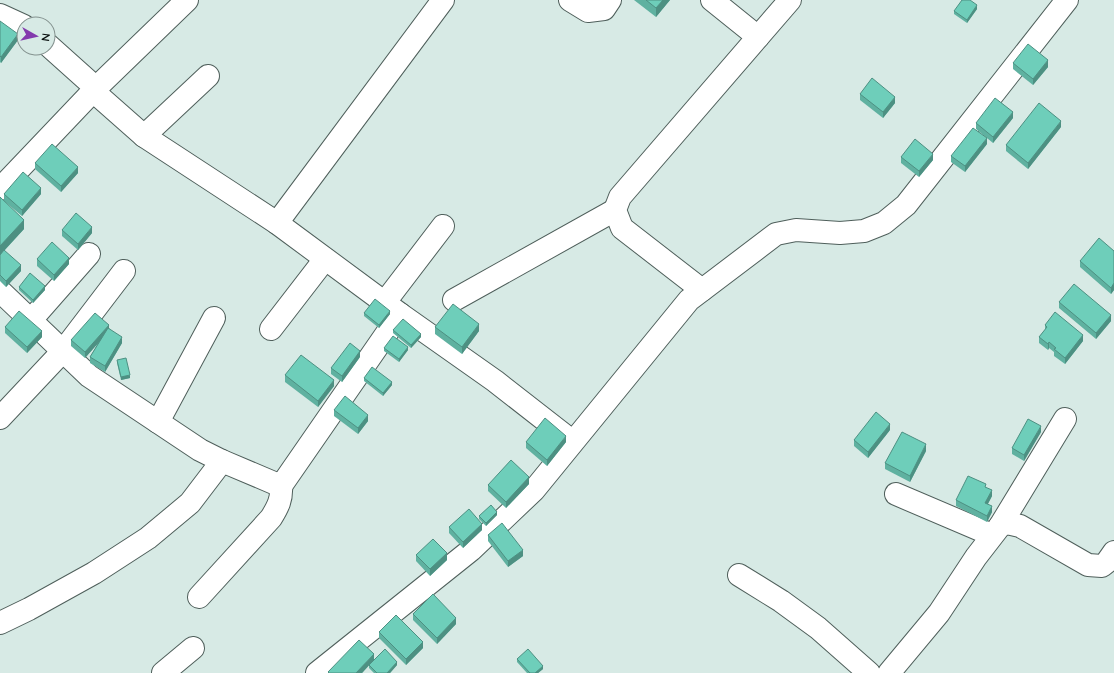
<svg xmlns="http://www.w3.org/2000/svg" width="1114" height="673" font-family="Quicksand,sans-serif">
  <rect width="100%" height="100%" fill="#d7eae5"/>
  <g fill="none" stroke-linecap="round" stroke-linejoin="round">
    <defs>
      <g id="minor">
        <path d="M570,0L588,11L604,9L610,0"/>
        <path d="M712,0L758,37"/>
        <path d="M0,15L24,26"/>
        <path d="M48,45L96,88"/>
        <path d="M144,136L208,76"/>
        <path d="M0,189L96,88L187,0"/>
        <path d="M277,223L443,0"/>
        <path d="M702,290L622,228L615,210L620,197L790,0"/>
        <path d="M0,291L89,376L200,450L222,461L281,486L400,314L277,223L144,136L93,91"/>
        <path d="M454,300L615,210"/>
        <path d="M385,302L443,226"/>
        <path d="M400,314L495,381L568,438"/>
        <path d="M31,320L89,254"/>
        <path d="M271,329L325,259"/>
        <path d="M0,418L63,351L124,271"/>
        <path d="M158,422L214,318"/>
        <path d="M896,494L992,535"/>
        <path d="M1000,526L1065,419"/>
        <path d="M739,575L781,601L818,628L869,673"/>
        <path d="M199,597L271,518C278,507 282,499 281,486"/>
        <path d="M0,623L29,609L94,573L148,538L190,503L222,461"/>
        <path d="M163,673L193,648"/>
        <path d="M317,673L471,550L534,490L689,300L776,234L796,230L840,233L864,231L884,223L906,205L1067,0"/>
        <path d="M889,673L939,613L976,557L1000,526L1007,523L1020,526L1088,565L1102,566L1107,562L1114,552"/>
      </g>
    </defs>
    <use href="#minor" stroke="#4f5f5b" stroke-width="24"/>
    <use href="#minor" stroke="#fff" stroke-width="22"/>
  </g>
  <g fill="#5fb1a0">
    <path d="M634,0H670L656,17Z"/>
    <path d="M977,9L967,23L954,14V11Z"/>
    <path d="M0,21L18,40L1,63L0,62Z"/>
    <path d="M1013,63L1048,67L1033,85L1013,69Z"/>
    <path d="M860,94L895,103L883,118L860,100Z"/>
    <path d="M1013,118L993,143L976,129V123Z"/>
    <path d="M1061,127L1028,169L1006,151V145Z"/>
    <path d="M987,144L965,172L951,162V156Z"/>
    <path d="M901,157L933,160L919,177L901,163Z"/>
    <path d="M35,163L78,173L61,192L35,169Z"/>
    <path d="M4,194H41L22,216L4,201Z"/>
    <path d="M0,197L24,229L4,251L21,271L6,287L0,281Z"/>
    <path d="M62,230L92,233L78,250L62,236Z"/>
    <path d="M1114,251V290L1111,294L1080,267V261Z"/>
    <path d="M37,259L69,264L54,281L37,266Z"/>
    <path d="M19,287L45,290L33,303L19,290Z"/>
    <path d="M1059,302L1111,321L1096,339L1059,308Z"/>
    <path d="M364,313L390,314L379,328L364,316Z"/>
    <path d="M1045,325L1083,341L1065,364L1054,356V352L1049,348L1048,350L1039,343V337L1045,330Z"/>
    <path d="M5,327L42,337L27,353L5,333Z"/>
    <path d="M435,327L479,331L462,354L435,334Z"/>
    <path d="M109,328L122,343L105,372L90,363V357L98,343L85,358L71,346V340Z"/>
    <path d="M393,330L421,337L411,348L393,333Z"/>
    <path d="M384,348L408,350L399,362L384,351Z"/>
    <path d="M360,357L342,382L331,374V368Z"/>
    <path d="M117,360L130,378L121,380L117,363Z"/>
    <path d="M285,375L334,386L318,407L285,382Z"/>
    <path d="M364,378L392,385L383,396L364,381Z"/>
    <path d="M334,410L368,421L358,434L334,416Z"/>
    <path d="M890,430L868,458L854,446V440Z"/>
    <path d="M1041,432L1024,461L1012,454V448Z"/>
    <path d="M526,442H566L547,466L526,448Z"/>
    <path d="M926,451L910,482L885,469V463Z"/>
    <path d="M529,484L506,508L488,491V485Z"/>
    <path d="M986,487L992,496L988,504L992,512L987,522L956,506V500Z"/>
    <path d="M497,515L486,526L479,519V516Z"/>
    <path d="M449,527L482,530L463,548L449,533Z"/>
    <path d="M488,535L523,556L508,567L488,541Z"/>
    <path d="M416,555L447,560L430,576L416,561Z"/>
    <path d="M413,614L456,624L437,644L413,620Z"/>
    <path d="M379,632L423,648L406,665L379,638Z"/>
    <path d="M517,659L543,669L538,673H527L517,662Z"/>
    <path d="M374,660L397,665L390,673H374L369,668V665L362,673H328V672Z"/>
  </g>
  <g fill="#4d9082">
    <path d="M663,0H670L656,17V8Z"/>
    <path d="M977,5V9L967,23V20Z"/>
    <path d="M18,34V40L1,63V57Z"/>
    <path d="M1048,60V67L1033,85V79Z"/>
    <path d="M895,97V103L883,118V112Z"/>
    <path d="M1013,112V118L993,143V137Z"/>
    <path d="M1061,121V127L1028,169V163Z"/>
    <path d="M987,138V144L965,172V166Z"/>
    <path d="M933,154V160L919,177V171Z"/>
    <path d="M78,167V173L61,192V186Z"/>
    <path d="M41,188V194L22,216V210Z"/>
    <path d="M24,220V229L0,255V246Z"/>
    <path d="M92,227V233L78,250V244Z"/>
    <path d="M69,258V264L54,281V275Z"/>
    <path d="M21,265V271L6,287V281Z"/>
    <path d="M1114,283V290L1111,294V288Z"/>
    <path d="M45,286V290L33,303V300Z"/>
    <path d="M390,311V314L379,328V325Z"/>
    <path d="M1111,315V321L1096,339V333Z"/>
    <path d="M479,324V331L462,354V347Z"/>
    <path d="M109,325V331L85,358V352Z"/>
    <path d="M42,331V337L27,353V347Z"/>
    <path d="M421,334V337L411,348V345Z"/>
    <path d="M1083,335V341L1065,364V358Z"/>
    <path d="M122,337V343L105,372V366Z"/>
    <path d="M1049,342V348L1048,350V344Z"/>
    <path d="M408,347V350L399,362V359Z"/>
    <path d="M360,351V357L342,382V376Z"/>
    <path d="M130,375V378L121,380V377Z"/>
    <path d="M334,380V386L318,407V401Z"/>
    <path d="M392,382V385L383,396V393Z"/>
    <path d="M368,415V421L358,434V428Z"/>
    <path d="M890,424V430L868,458V452Z"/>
    <path d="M1041,426V432L1024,461V455Z"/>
    <path d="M566,436V442L547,466V460Z"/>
    <path d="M926,444V451L910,482V476Z"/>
    <path d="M529,477V484L506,508V502Z"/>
    <path d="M992,490V496L985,509V503Z"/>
    <path d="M992,506V512L987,522V516Z"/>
    <path d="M497,512V515L486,526V523Z"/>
    <path d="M482,524V530L463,548V542Z"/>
    <path d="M523,550V556L508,567V561Z"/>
    <path d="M447,553V560L430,576V569Z"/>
    <path d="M456,618V624L437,644V638Z"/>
    <path d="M423,642V648L406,665V659Z"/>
    <path d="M374,654V660L362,673H356Z"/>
    <path d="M397,662V665L390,673H387Z"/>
    <path d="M543,666V669L538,673H535Z"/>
  </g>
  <g fill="#6eceba" stroke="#4d9082">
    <path d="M646,0H663L656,8Z"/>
    <path d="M962,0H970L977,5L967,20L954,11Z"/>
    <path d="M0,21L18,34L1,57L0,56Z"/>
    <path d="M1028,44L1048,60L1033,79L1013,63Z"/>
    <path d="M872,78L895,97L883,112L860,94Z"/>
    <path d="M995,98L1013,112L993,137L976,123Z"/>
    <path d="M1039,103L1061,121L1028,163L1006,145Z"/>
    <path d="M973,128L987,138L965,166L951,156Z"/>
    <path d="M915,139L933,154L919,171L901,157Z"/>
    <path d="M52,144L78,167L61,186L35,163Z"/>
    <path d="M23,172L41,188L22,210L4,194Z"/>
    <path d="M0,197L24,220L0,246Z"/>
    <path d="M76,213L92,227L78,244L62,230Z"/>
    <path d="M1099,238L1114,251V283L1111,288L1080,261Z"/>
    <path d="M52,242L69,258L54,275L37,259Z"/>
    <path d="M4,250L21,265L6,281L0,275V255Z"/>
    <path d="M30,273L45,286L33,300L19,287Z"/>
    <path d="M1074,284L1111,315L1096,333L1059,302Z"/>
    <path d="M375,299L390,311L379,325L364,313Z"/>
    <path d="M453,304L479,324L462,347L435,327Z"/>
    <path d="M19,311L42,331L27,347L5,327Z"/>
    <path d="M1055,312L1083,335L1065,358L1054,349L1056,348L1049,342L1048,344L1039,337L1047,327L1045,325Z"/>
    <path d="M95,313L109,325L85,352L71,340Z"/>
    <path d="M403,319L421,334L411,345L393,330Z"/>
    <path d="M108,328L122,337L105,366L90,357Z"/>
    <path d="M393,336L408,347L399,359L384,348Z"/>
    <path d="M350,343L360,351L342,376L331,368Z"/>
    <path d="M301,355L334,380L318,401L285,375Z"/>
    <path d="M126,358L130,375L121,377L117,360Z"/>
    <path d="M372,367L392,382L383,393L364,378Z"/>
    <path d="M345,396L368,415L358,428L334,410Z"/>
    <path d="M876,412L890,424L868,452L854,440Z"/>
    <path d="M545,418L566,436L547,460L526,442Z"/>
    <path d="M1028,419L1041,426L1024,455L1012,448Z"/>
    <path d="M902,432L926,444L910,476L885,463Z"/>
    <path d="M511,460L529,477L506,502L488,485Z"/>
    <path d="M968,476L986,484L985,487L992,490L985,503L992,506L987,516L956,500Z"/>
    <path d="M491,505L497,512L486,523L479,516Z"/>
    <path d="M469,509L482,524L463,542L449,527Z"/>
    <path d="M502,523L523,550L508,561L488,535Z"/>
    <path d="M433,539L447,553L430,569L416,555Z"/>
    <path d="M433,594L456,618L437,638L413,614Z"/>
    <path d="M396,615L423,642L406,659L379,632Z"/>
    <path d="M359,640L374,654L356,673H329L328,672Z"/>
    <path d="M385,649L397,662L387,673H377L369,665Z"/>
    <path d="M528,649L543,666L535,673H530L517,659Z"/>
  </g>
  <g transform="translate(36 36) rotate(98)"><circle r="19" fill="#d7eae5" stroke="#84928f"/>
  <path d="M0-3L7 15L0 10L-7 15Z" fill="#833aad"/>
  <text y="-6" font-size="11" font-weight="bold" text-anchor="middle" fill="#080e0d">N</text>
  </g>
</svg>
